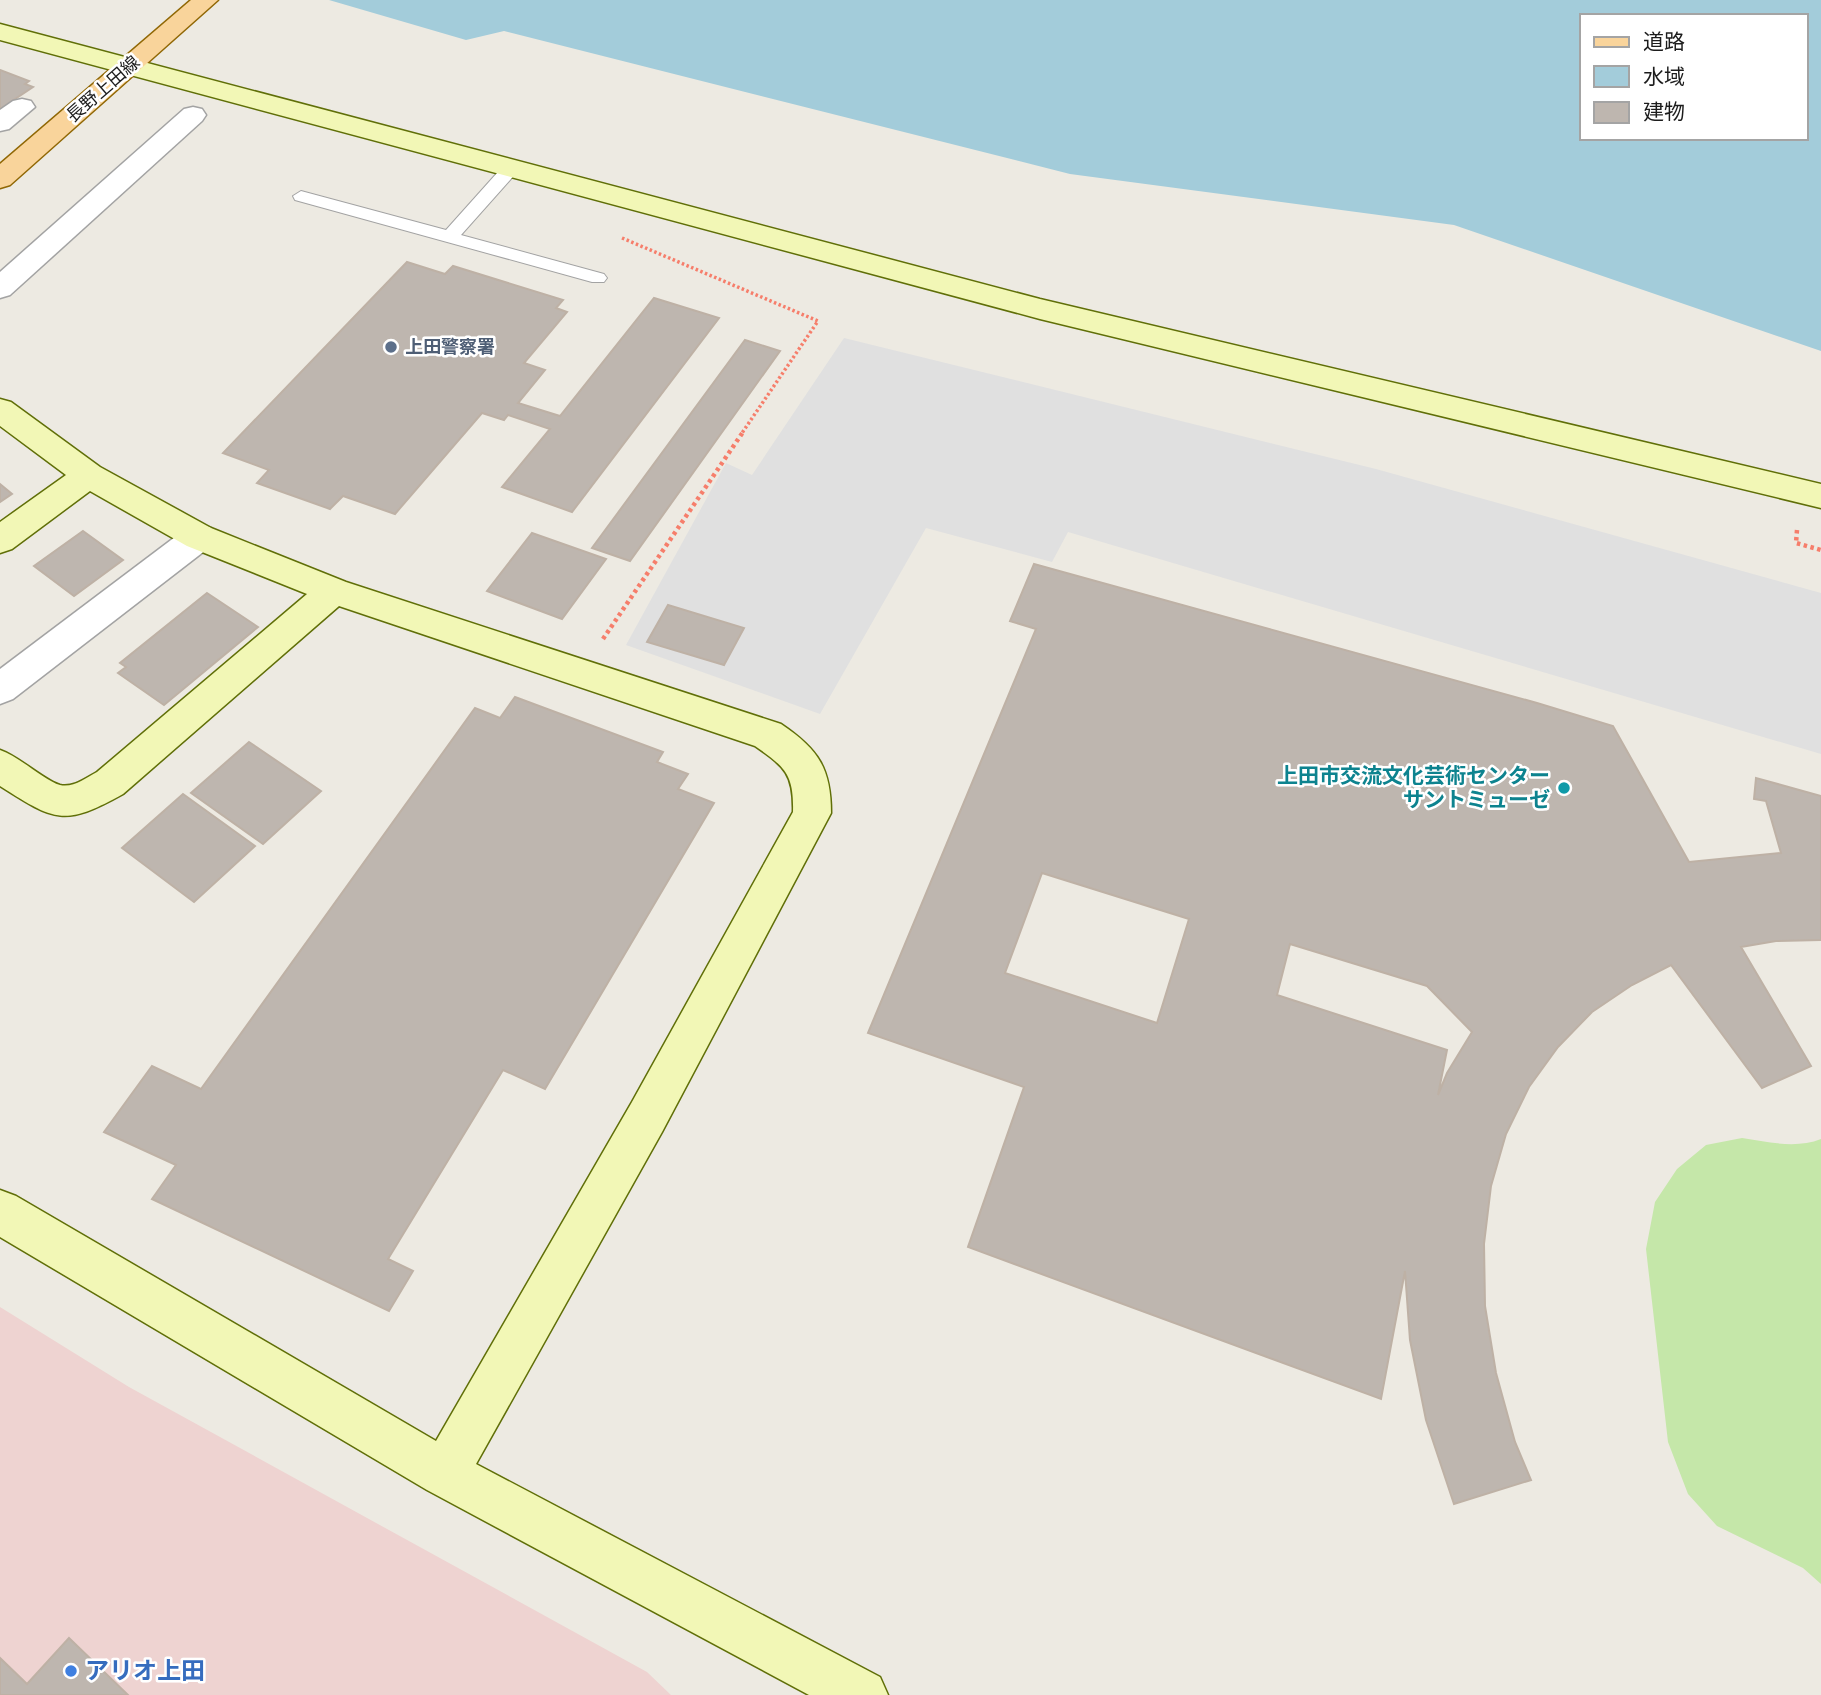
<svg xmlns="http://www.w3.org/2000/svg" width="1821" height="1695" font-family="'PT Sans Narrow','Noto Sans JP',sans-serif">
  <rect width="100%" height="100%" fill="#edeae2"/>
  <path fill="#eed3d1" d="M0,1307L129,1387L647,1672L671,1695H0Z"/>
  <path fill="#c5e7a9" d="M1742,1138C1768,1142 1796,1149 1821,1139V1584L1803,1568L1717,1526L1688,1494L1668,1442L1646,1249L1655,1202L1677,1169L1706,1145Z"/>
  <path fill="#e0e0e0" d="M844,338L1376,469L1821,593V754L1068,532L1052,562L926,528L820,714L626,645L726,463L752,475Z"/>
  <path fill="#a3ccda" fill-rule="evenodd" d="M329,0H1821V351L1454,225L1070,174L504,31L466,40ZM1581,16H1805V138H1581Z"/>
  <g fill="#beb6af" stroke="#beb1a5" stroke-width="2" fill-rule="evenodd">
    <path d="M0,70L29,81L25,84L33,87L0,109Z"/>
    <path d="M407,262L445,274L453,266L563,300L556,308L567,312L524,363L545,370L518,403L560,416L654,298L719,318L572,512L502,487L550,429L508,415L504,420L482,413L395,514L343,496L330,509L257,483L269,470L223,453Z"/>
    <path d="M745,340L780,351L630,561L592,548Z"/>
    <path d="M0,484L12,494L0,502Z"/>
    <path d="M83,531L123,560L74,596L34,566Z"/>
    <path d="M532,533L606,559L562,619L487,591Z"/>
    <path d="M1034,564L1537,703L1613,726L1689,862L1781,853L1766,801L1754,799L1756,778L1821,796V940L1776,941L1741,947L1811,1066L1762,1088L1671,965L1632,985L1592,1012L1558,1047L1529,1087L1506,1134L1491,1186L1484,1244L1485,1306L1496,1373L1515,1442L1531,1480L1454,1504L1426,1420L1410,1340L1405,1271L1381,1399L968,1247L1024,1087L868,1033L1036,629L1010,621ZM1042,873L1189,919L1157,1023L1005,973ZM1290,944L1427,986L1472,1032L1447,1073L1438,1095L1447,1050L1277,995Z"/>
    <path d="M207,593L258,627L164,705L118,673L126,667L120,663Z"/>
    <path d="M668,605L744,628L724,665L647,642Z"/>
    <path d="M515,697L663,752L657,762L688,774L678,789L714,803L545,1089L503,1070L388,1259L413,1271L389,1311L152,1199L176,1165L104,1132L152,1066L201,1089L475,708L500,718Z"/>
    <path d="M249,742L321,791L263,844L191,793Z"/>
    <path d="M183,794L255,846L194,902L122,848Z"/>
    <path d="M69,1638L128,1695H0V1658L27,1684Z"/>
  </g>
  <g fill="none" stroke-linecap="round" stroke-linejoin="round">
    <defs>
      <path id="lane" d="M512,162L518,163L520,167L518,171L461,235L604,274L607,278L604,282H592L295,200L293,196L301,191L446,230L506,163Z"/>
      <g id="street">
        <path d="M22,99L31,101L35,107L9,129L0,131V110L13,101Z"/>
        <path d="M193,107L202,109L206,115L202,121L10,295L0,298V272L184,109Z"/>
        <path d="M199,524L211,528L216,537L211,546L13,699L0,704V669L187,528Z"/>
      </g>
      <g id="secondary">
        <path d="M0,24L1040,299L1821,484V508L1040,319L0,40Z"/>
        <path d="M0,399L11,402L100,467L211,528L346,582L781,724C818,749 831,768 831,813L662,1132L476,1464L880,1677L888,1695H809L427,1490L0,1237V1190L16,1196L436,1441L632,1102L793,812C794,774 785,767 755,746L339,606L123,794C64,827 55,821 0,786V750C20,757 45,781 60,785C73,788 86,778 97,772L307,594L187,546L90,491L12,549L0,553V522L66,475L0,426Z"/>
      </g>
      <path id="primary" d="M191,0H218L10,185L0,188V164Z"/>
    </defs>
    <use href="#lane" stroke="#a3a3a3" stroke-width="2"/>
    <use href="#street" stroke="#a3a3a3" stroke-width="3"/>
    <use href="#secondary" stroke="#606f08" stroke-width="3"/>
    <use href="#primary" stroke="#906704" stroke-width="3"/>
    <path stroke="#f67e6b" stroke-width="3.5" stroke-dasharray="2.5 2.5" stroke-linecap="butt" d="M622,238L818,321L742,433"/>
    <g stroke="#f67e6b" stroke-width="4.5" stroke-dasharray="3.5 3.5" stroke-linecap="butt">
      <path d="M1797,530L1796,543L1821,550"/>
      <path d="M603,639L743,432"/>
    </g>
    <use href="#lane" fill="#fff" fill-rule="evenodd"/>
    <use href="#street" fill="#fff" fill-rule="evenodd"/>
    <use href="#secondary" fill="#f2f7b6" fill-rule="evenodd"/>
    <use href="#primary" fill="#f9d49b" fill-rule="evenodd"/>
  </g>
  <circle fill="#5c6f8a" stroke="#fff" stroke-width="2.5" cx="391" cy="347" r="7"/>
  <circle fill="#0f9aa8" stroke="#fff" stroke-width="2.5" cx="1564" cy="788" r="7"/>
  <circle fill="#3f7fe0" stroke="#fff" stroke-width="2.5" cx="71" cy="1671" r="7"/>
  <g text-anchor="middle" stroke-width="5" stroke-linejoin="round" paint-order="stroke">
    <g font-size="18" fill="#1c1c1c" stroke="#fff">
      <text transform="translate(103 89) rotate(-41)" y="6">長野上田線</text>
    </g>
    <g font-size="18" font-weight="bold" fill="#4e5e75" stroke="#fff" text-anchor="start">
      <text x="405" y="353">上田警察署</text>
    </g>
    <g font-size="21" font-weight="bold" fill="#0d838f" stroke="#fff" text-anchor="end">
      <text x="1550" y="783">上田市交流文化芸術センター<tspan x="1550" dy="24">サントミューゼ</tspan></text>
    </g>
    <g font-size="24" font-weight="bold" fill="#366cbe" stroke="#fff" text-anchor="start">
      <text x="85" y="1679">アリオ上田</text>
    </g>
  </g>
  <rect x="1580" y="14" width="228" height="126" fill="#ffffff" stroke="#a4a4a4" stroke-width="2"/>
  <rect x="1594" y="37" width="35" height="10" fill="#f9d49b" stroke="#a4a4a4" stroke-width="2"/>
  <text x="1643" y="49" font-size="21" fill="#1c1c1c">道路</text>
  <rect x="1594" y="66" width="35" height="21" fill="#a3ccda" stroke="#a4a4a4" stroke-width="2"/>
  <text x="1643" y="84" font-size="21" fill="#1c1c1c">水域</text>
  <rect x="1594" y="102" width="35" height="21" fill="#beb6af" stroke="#a4a4a4" stroke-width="2"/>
  <text x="1643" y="119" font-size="21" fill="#1c1c1c">建物</text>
</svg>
